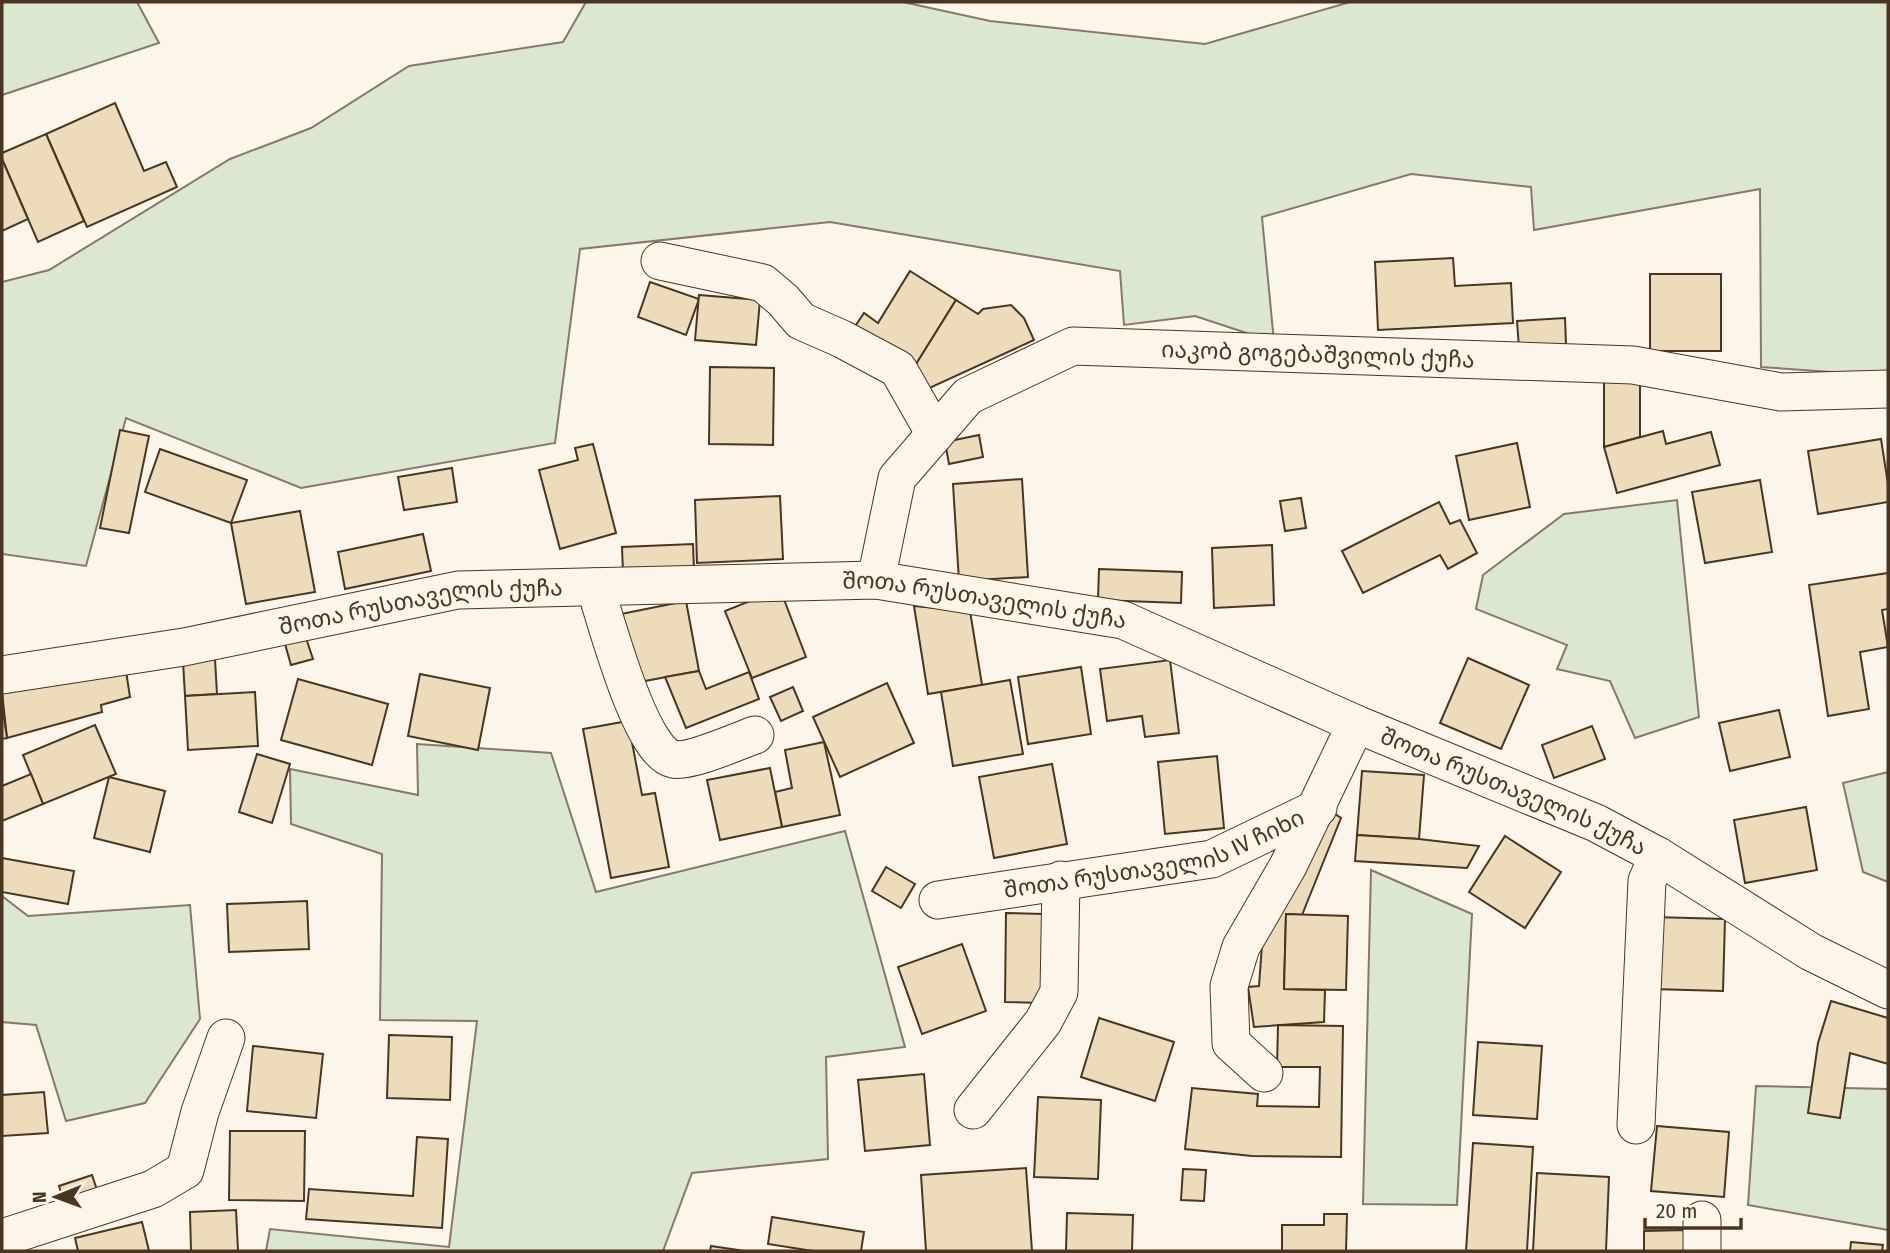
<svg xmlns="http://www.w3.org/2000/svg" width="1890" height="1253" font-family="'Fira Sans Condensed','Noto Sans Georgian',sans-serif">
  <rect width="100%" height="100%" fill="#fbf6e9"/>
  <g fill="#dce7d0" stroke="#887966" stroke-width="2">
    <path d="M2,2H137L159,43L2,95Z"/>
    <path d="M586,2H903L990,21L1205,44L1350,2H1888V376L1761,367L1760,189L1534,230L1531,187L1411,174L1262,217L1274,342L1195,316L1124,325L1120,271L830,222L580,249L555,443L301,488L126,418L86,566L2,554V282L49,270L230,159L311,128L409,66L563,42Z"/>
    <path d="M1677,500L1699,717L1635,738L1610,681L1557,669L1567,645L1476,609L1483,575L1564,514Z"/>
    <path d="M417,744L551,753L596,892L845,831L905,1047L826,1057L828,1159L692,1173L663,1251H266L270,1229L449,1247L477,1021L380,1020L382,854L291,824L290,769L418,795Z"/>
    <path d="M1888,772V882L1863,872L1843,783Z"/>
    <path d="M1371,870L1472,914L1457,1205L1363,1204Z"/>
    <path d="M2,896L28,916L190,905L200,1019L145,1103L66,1121L36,1025L2,1022Z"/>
    <path d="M1756,1086L1888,1089V1230L1748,1205Z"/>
  </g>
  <g fill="#ecdcbc" stroke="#4a3520" stroke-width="2">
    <path d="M115,103L144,171L166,162L177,187L87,227L46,134Z"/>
    <path d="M46,134L84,221L38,242L2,159V153Z"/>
    <path d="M2,159L28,219L2,231Z"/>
    <path d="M1453,258L1455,286L1511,283L1513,323L1378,330L1375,262Z"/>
    <path d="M910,271L956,300L913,369L852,331L864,313L878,323Z"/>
    <rect x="1650" y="274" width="71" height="77"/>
    <path d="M650,282L699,299L686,335L638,317Z"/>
    <path d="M699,295L760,300L756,345L695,340Z"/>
    <path d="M956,300L978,314L983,309L1011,305L1024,318L1034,340L923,391L913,369Z"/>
    <path d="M1565,318L1566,345L1519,348L1517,321Z"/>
    <path d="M710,367L774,368L773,445L709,444Z"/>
    <path d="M1604,379H1640V437L1604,447Z"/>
    <path d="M120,430L149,436L129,533L100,528Z"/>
    <path d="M1663,431L1666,444L1711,432L1720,465L1617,493L1604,447Z"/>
    <path d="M979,435L983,457L949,464L945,442Z"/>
    <path d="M1881,439L1888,484V502L1818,514L1808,451Z"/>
    <path d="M1517,443L1530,507L1469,520L1456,456Z"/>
    <path d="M593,444L616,533L560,549L539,470L578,460L575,448Z"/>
    <path d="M160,449L247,480L231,523L145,492Z"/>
    <path d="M452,468L457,502L404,510L398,477Z"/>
    <path d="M1022,479L1028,577L959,581L953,484Z"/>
    <path d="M1760,480L1772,552L1705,563L1692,492Z"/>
    <path d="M780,496L783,559L697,563L695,500Z"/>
    <path d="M1301,498L1306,528L1285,531L1280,501Z"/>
    <path d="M1439,502L1450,524L1460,520L1477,553L1448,569L1440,555L1363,593L1342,551Z"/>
    <path d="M300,511L315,592L246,604L231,523Z"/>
    <path d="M423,534L431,571L345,589L338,552Z"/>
    <path d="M693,544L694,569L623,572L622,547Z"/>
    <path d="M1272,545L1274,605L1214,608L1212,548Z"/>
    <path d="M1099,569L1182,572L1181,603L1098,600Z"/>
    <path d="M1888,573V609L1882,610L1888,647L1860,652L1869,709L1828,716L1809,585Z"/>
    <path d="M780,589L806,657L752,678L725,611Z"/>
    <path d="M686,601L699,671L634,683L621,614Z"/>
    <path d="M914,606L970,611L982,685L928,694Z"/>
    <path d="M306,638L313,659L291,665L285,644Z"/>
    <path d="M1468,658L1529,685L1501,749L1440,723Z"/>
    <path d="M215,659L217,694L185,696L183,661Z"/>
    <path d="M1170,660L1179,733L1145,737L1142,716L1107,721L1100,669Z"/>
    <path d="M1081,667L1091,734L1028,744L1018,677Z"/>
    <path d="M126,671L130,697L101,705L102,712L7,738L2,692Z"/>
    <path d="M699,671L706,689L749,672L759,699L686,728L665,677Z"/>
    <path d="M420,674L490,688L478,750L408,736Z"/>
    <path d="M298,679L388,704L372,765L281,740Z"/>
    <path d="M1010,680L1023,754L953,766L941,692Z"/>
    <path d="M887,683L914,743L840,777L813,717Z"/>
    <path d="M793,687L803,711L781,721L770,697Z"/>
    <path d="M255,692L258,746L188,750L185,696Z"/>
    <path d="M2,704L7,738L2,739Z"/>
    <path d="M1779,710L1790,757L1730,771L1719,723Z"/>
    <path d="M628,721L642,795L655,793L669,867L611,878L583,729Z"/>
    <path d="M95,725L116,774L43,804L23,755Z"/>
    <path d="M1592,726L1605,759L1554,778L1542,745Z"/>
    <path d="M824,742L840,815L782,827L775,792L792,788L785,750Z"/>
    <path d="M257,754L290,764L272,823L239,812Z"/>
    <path d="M1217,756L1224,828L1165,834L1158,762Z"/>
    <path d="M1052,764L1067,844L994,858L979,777Z"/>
    <path d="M770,768L782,827L720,840L707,780Z"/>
    <path d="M1362,771L1424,775L1419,839L1357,835Z"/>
    <path d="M31,774L43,804L2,821V786Z"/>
    <path d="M109,777L165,791L150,852L94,838Z"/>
    <path d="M1806,807L1817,870L1745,883L1734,820Z"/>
    <path d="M1329,810L1341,818L1302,915L1286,914L1284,989L1325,990L1324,1022L1254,1027L1248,987L1259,986L1264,918Z"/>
    <path d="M1357,835L1419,839L1479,846L1467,868L1355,861Z"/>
    <path d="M1505,836L1561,872L1525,928L1469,892Z"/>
    <path d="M2,858L74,871L68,904L2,892Z"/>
    <path d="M886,867L915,884L901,908L872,891Z"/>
    <path d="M307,901L309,949L229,952L227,904Z"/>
    <path d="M1006,913L1044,914L1043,1003L1005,1002Z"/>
    <path d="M1286,914L1348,916L1346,990L1284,989Z"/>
    <path d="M1654,917L1725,919L1723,991L1652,989Z"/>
    <path d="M962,944L986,1011L922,1034L898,967Z"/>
    <path d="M1831,1001L1888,1018V1064L1850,1053L1840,1118L1808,1113L1818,1043Z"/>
    <path d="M1099,1018L1174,1042L1155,1101L1081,1077Z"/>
    <path d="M1278,1025L1343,1026L1341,1157L1252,1156L1185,1149L1192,1088L1258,1094L1257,1106L1319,1107L1320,1067H1277Z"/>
    <path d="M389,1035L452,1037L450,1100L387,1098Z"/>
    <path d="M1478,1042L1542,1046L1537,1119L1473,1115Z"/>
    <path d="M253,1046L323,1054L316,1118L247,1111Z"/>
    <path d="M924,1074L930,1145L865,1151L858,1080Z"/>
    <path d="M44,1092L48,1133L2,1136V1095Z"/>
    <path d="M1038,1097L1101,1100L1098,1179L1034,1177Z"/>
    <path d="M1657,1126L1729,1132L1724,1197L1651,1191Z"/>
    <path d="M230,1131H305L304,1201L229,1200Z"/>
    <path d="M417,1137L448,1139L442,1228L306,1219L309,1189L413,1196Z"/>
    <path d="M1473,1143L1533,1147L1527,1251H1466Z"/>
    <path d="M1026,1168L1032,1251H926L921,1175Z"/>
    <path d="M1183,1169L1206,1170L1204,1201L1181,1200Z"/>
    <path d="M1537,1173L1609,1177L1606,1251H1533Z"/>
    <path d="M92,1175L99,1196L66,1208L59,1186Z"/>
    <path d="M236,1210L238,1251H191L190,1212Z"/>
    <path d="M1067,1213L1133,1215L1132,1251H1066Z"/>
    <path d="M1324,1214H1347L1346,1251H1282V1225H1324Z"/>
    <path d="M772,1217L864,1232L861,1251H813L768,1244Z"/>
    <path d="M142,1222L149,1251H78L75,1238Z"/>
    <path d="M1688,1230L1689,1251H1644V1231Z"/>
    <path d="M1851,1242L1883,1245L1882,1251H1850Z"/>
    <path d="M711,1246L745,1251H710Z"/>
  </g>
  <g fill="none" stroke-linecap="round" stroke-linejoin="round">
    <defs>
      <g id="minor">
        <path d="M660,261L763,283L783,300L801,321L842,339L898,369L935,434"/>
        <path id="s1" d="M876,580L897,478L968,396L1073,346L1633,365L1781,392L1888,389"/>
        <path d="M595,587C606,620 640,752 673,759C689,763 738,741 755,735"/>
        <path id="s2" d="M2,675L184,647L458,590L876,580L1123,620L1356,724L1596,823L1658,856L1811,952L1888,990"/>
        <path id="s3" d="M938,900L1212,859L1318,808"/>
        <path d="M1264,1073L1231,1043L1229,986L1241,947L1288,866L1356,724"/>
        <path d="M973,1110L1043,1022L1059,992L1061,880"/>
        <path d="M1636,1125L1647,881L1658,856"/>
        <path d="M2,1238L153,1189L185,1170L200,1112L226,1038"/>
        <path d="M1702,1251V1220"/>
      </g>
    </defs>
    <use href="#minor" stroke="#4a3520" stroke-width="39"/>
    <use href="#minor" stroke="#fbf6e9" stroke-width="37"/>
  </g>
  <g text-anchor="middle" stroke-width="5" stroke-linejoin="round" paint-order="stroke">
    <g font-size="23" fill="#4a3520" stroke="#fbf6e9">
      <text dy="8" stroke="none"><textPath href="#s1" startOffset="574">იაკობ გოგებაშვილის ქუჩა</textPath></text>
      <text dy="8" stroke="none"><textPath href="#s2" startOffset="992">შოთა რუსთაველის ქუჩა</textPath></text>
      <text dy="8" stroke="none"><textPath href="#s2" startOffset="425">შოთა რუსთაველის ქუჩა</textPath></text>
      <text dy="8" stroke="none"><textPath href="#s2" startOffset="1559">შოთა რუსთაველის ქუჩა</textPath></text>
      <text dy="8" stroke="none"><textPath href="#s3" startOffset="222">შოთა რუსთაველის IV ჩიხი</textPath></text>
    </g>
  </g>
  <rect width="1890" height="1253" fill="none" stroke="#4a3520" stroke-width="7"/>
  <g transform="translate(56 1197) rotate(269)" stroke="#fbf6e9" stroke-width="5" paint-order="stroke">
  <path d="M0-5L12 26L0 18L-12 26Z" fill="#4a3520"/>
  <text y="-10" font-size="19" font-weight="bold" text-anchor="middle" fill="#4a3520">N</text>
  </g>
  <path d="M1645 1218v10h96v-10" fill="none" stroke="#4a3520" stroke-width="3.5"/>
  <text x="1656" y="1218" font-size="21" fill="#4a3520" stroke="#fbf6e9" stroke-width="5" paint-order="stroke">20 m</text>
</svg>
